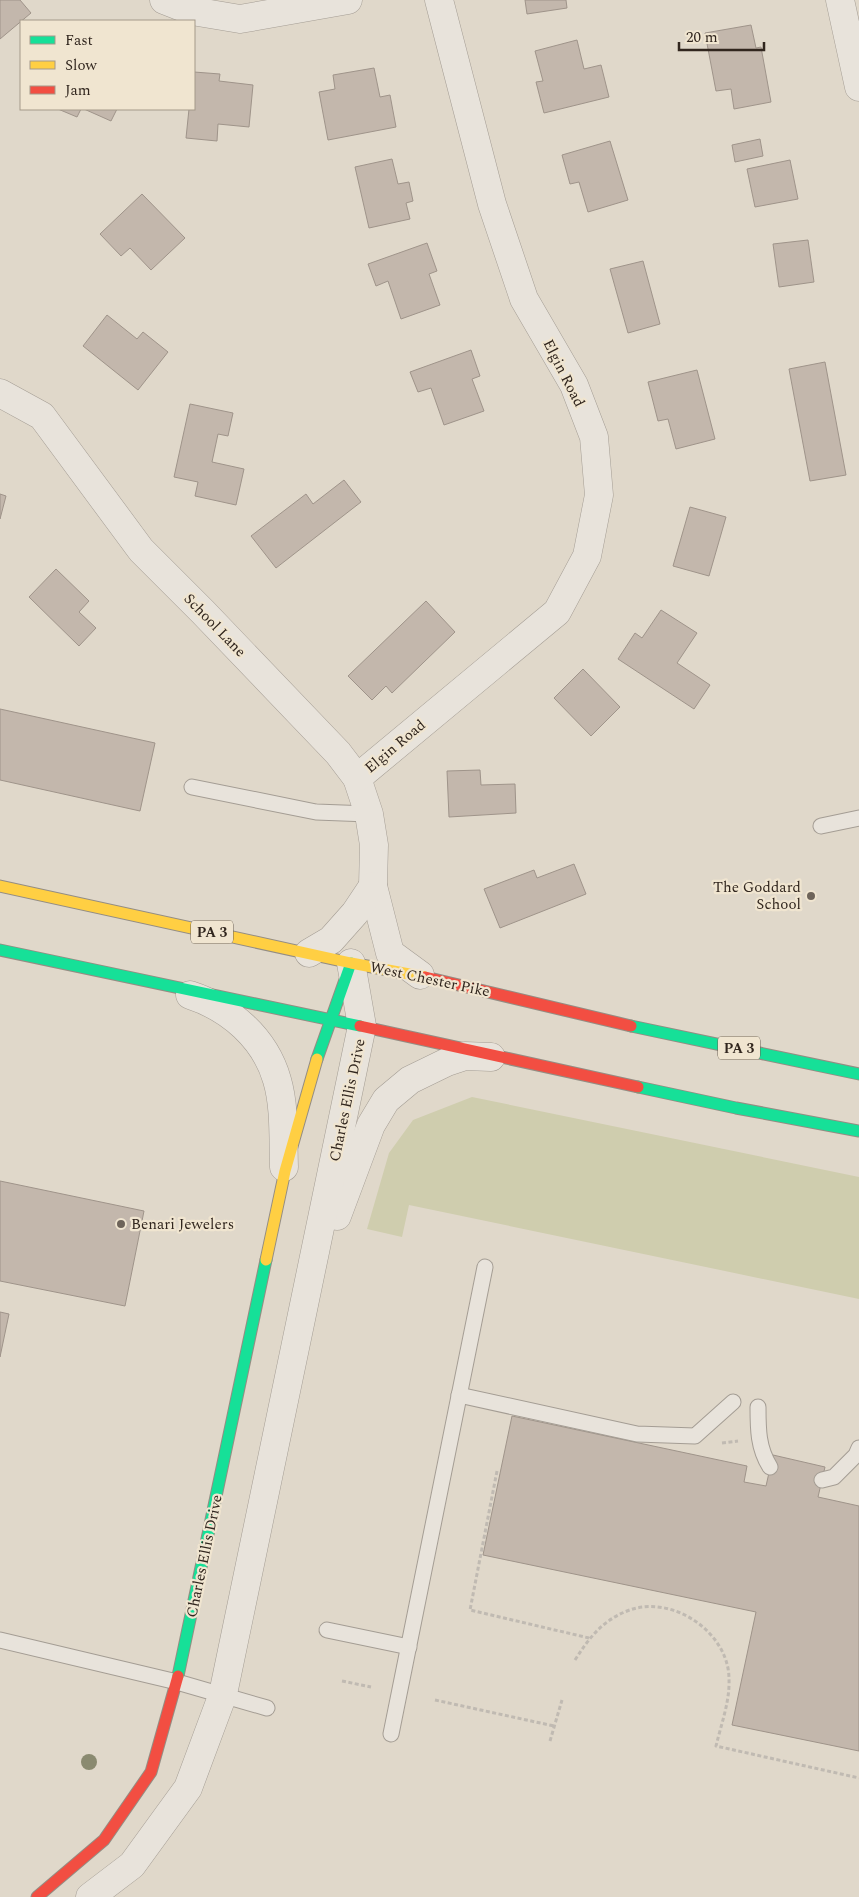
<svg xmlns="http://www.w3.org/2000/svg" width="859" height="1897" font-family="Spectral,serif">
  <rect width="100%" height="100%" fill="#e0d8ca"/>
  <path fill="#cfcdae" d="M472,1097L859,1177V1299L409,1205L402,1237L367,1229L389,1153L413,1120Z"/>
  <g fill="#c3b7ac" stroke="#9f948a">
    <path d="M0,0H20L31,13L0,39Z"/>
    <path d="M525,0H566L567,8L527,14Z"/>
    <path d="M751,25L756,48L761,47L771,102L734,109L731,89L716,91L705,33Z"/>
    <path d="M577,40L584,69L601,65L609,97L544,113L536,82L543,81L535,51Z"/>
    <path d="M374,68L380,97L390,95L396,127L328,140L319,92L335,89L333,75Z"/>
    <path d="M194,72L220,74L219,81L253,85L249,127L218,124L217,141L186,138L189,109H194Z"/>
    <path d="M58,109H81L77,117Z"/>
    <path d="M84,109H117L111,121Z"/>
    <path d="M760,139L763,156L735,162L732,145Z"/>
    <path d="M610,141L628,200L588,212L579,182L570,184L562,155Z"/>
    <path d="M392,159L398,184L409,182L413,201L406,203L410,219L369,228L355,167Z"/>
    <path d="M790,160L798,199L755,207L747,169Z"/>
    <path d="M142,194L185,238L151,270L130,248L121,256L100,234Z"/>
    <path d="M808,240L814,282L779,287L773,244Z"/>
    <path d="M427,243L437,271L429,274L440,305L401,319L388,281L376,286L368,264Z"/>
    <path d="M643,261L660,324L628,333L610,269Z"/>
    <path d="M107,315L137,339L143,332L168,352L138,390L83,346Z"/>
    <path d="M471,350L480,376L472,379L484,411L444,425L431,388L418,392L410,372Z"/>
    <path d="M825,362L846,475L810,481L789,369Z"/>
    <path d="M697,370L715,439L676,449L668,419L658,421L648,382Z"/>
    <path d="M190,404L233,413L228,436L218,434L212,462L244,469L236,505L195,496L198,482L174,477Z"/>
    <path d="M344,480L361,502L276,568L251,536L306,494L313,504Z"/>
    <path d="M0,494L6,496L0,519Z"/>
    <path d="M690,507L726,517L709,576L673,566Z"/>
    <path d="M56,569L89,601L79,612L96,628L79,646L29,597Z"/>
    <path d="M426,601L455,632L392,693L386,686L372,700L348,676Z"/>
    <path d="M661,610L697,633L677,663L710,685L694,709L618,659L635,633L642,638Z"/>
    <path d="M583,669L620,707L591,736L554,698Z"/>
    <path d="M0,709L155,743L140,811L0,780Z"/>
    <path d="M480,770L481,785L515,784L516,813L449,817L447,771Z"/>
    <path d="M574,864L586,894L500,928L484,889L534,870L537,878Z"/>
    <path d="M0,1181L144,1211L125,1306L0,1281Z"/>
    <path d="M0,1312L9,1314L0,1357Z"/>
    <path d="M512,1416L747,1466L744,1482L766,1486L773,1455L825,1467L818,1497L859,1506V1751L732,1725L756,1612L483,1555Z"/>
  </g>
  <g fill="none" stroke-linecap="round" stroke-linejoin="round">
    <defs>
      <g id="lane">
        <path d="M192,787L316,812L369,814"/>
        <path d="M821,826L859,818"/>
        <path d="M459,1395L637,1434L695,1436L733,1402"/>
        <path d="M758,1407C758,1429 758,1448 770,1467"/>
        <path d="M822,1480L834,1477L856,1455L859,1448"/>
        <path d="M327,1630L409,1647"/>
        <path d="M0,1640L177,1682L267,1708"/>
        <path d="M391,1734L485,1267"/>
      </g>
      <g id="street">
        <path d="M164,0L192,11L240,19L348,0"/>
        <path d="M840,0L859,87"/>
        <path d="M0,393L42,416L141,550L203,612L338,753L357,778L369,814L374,845L373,886L390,953L420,975"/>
        <path d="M357,778L557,612L587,556L599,495L594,437L574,385L524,299L492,204L439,0"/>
        <path d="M309,953L331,940L355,913L373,886"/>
        <path d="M190,995C230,1008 265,1038 277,1080C285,1107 283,1139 284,1167"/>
        <path d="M337,1216L371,1125L386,1100L410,1080L447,1062L465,1056L491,1057"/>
        <path d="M90,1897L132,1865L188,1788L223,1694L362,1026L351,963"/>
      </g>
      <g id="fast">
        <path d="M0,950L360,1026"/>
        <path d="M631,1026L859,1074"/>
        <path d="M317,1059L351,963"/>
        <path d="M638,1087L736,1108L859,1131"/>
        <path d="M178,1676L266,1260"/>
      </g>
      <g id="slow">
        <path d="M0,886L351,963L425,977"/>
        <path d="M266,1260L285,1171L317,1059"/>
      </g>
      <g id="jam">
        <path d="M425,977L631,1026"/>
        <path d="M360,1026L638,1087"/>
        <path d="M37,1897L104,1840L151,1772L178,1676"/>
      </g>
    </defs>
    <use href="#lane" stroke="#a49d94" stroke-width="17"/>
    <use href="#street" stroke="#a49d94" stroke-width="29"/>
    <use href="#fast" stroke="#948d83" stroke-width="13"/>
    <use href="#slow" stroke="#948d83" stroke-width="13"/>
    <use href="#jam" stroke="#948d83" stroke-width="13"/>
    <g stroke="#c0bab2" stroke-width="3" stroke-dasharray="4 2.5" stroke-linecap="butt">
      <path d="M722,1443L738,1441"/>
      <path d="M497,1471L470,1610L589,1638"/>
      <path d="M575,1660C589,1638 602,1621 627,1611C671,1593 729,1632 729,1679C730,1701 721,1725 716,1746L859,1778"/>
      <path d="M342,1681L371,1687"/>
      <path d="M435,1700L554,1726"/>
      <path d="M550,1741L562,1700"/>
    </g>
    <use href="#lane" stroke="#e8e3db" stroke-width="15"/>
    <use href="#street" stroke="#e8e3db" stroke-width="28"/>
    <use href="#fast" stroke="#16e098" stroke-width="11"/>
    <use href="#slow" stroke="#ffcf43" stroke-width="11"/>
    <use href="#jam" stroke="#f24e42" stroke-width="11"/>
  </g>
  <circle fill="#8a8a70" cx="89" cy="1762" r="8"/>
  <g fill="#6e645a" stroke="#f0e5d0" stroke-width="2">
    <circle cx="811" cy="896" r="5"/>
    <circle cx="121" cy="1224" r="5"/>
  </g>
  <g text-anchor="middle" stroke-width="4.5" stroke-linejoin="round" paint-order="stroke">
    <g fill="#f0e5d0" stroke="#6a5f53" stroke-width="1">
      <rect x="191" y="920.5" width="42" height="23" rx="4"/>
      <rect x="718" y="1036.5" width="42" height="23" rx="4"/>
    </g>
    <g font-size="14" font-weight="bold" fill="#31261e">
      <text x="212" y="937">PA 3</text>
      <text x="739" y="1053">PA 3</text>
    </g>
    <g font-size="15" fill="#31261e" stroke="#f0e5d0">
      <text transform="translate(564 373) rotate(63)" y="5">Elgin Road</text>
      <text transform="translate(215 625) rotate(46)" y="5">School Lane</text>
      <text transform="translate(395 746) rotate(-40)" y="5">Elgin Road</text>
      <text transform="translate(430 979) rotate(12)" y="5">West Chester Pike</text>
      <text transform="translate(347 1100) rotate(-78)" y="5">Charles Ellis Drive</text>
      <text transform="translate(204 1556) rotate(-78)" y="5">Charles Ellis Drive</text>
    </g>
    <g font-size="15" fill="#31261e" stroke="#f0e5d0" text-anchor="end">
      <text x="801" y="892">The Goddard<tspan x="801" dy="17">School</tspan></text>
      <text x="131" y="1229" text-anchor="start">Benari Jewelers</text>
    </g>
  </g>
  <rect x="20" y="20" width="175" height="90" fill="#f0e5d0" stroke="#a49989"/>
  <rect x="30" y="36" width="25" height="8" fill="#16e098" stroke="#a49989"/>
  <text x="65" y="45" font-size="15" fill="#31261e">Fast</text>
  <rect x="30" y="61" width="25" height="8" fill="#ffcf43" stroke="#a49989"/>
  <text x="65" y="70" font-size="15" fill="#31261e">Slow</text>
  <rect x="30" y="86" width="25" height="8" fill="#f24e42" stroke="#a49989"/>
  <text x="65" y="95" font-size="15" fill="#31261e">Jam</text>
  <path d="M679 42v8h85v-8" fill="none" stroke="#31261e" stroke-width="2.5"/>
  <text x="686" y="42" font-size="15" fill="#31261e" stroke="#f0e5d0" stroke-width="4" paint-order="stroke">20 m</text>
</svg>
